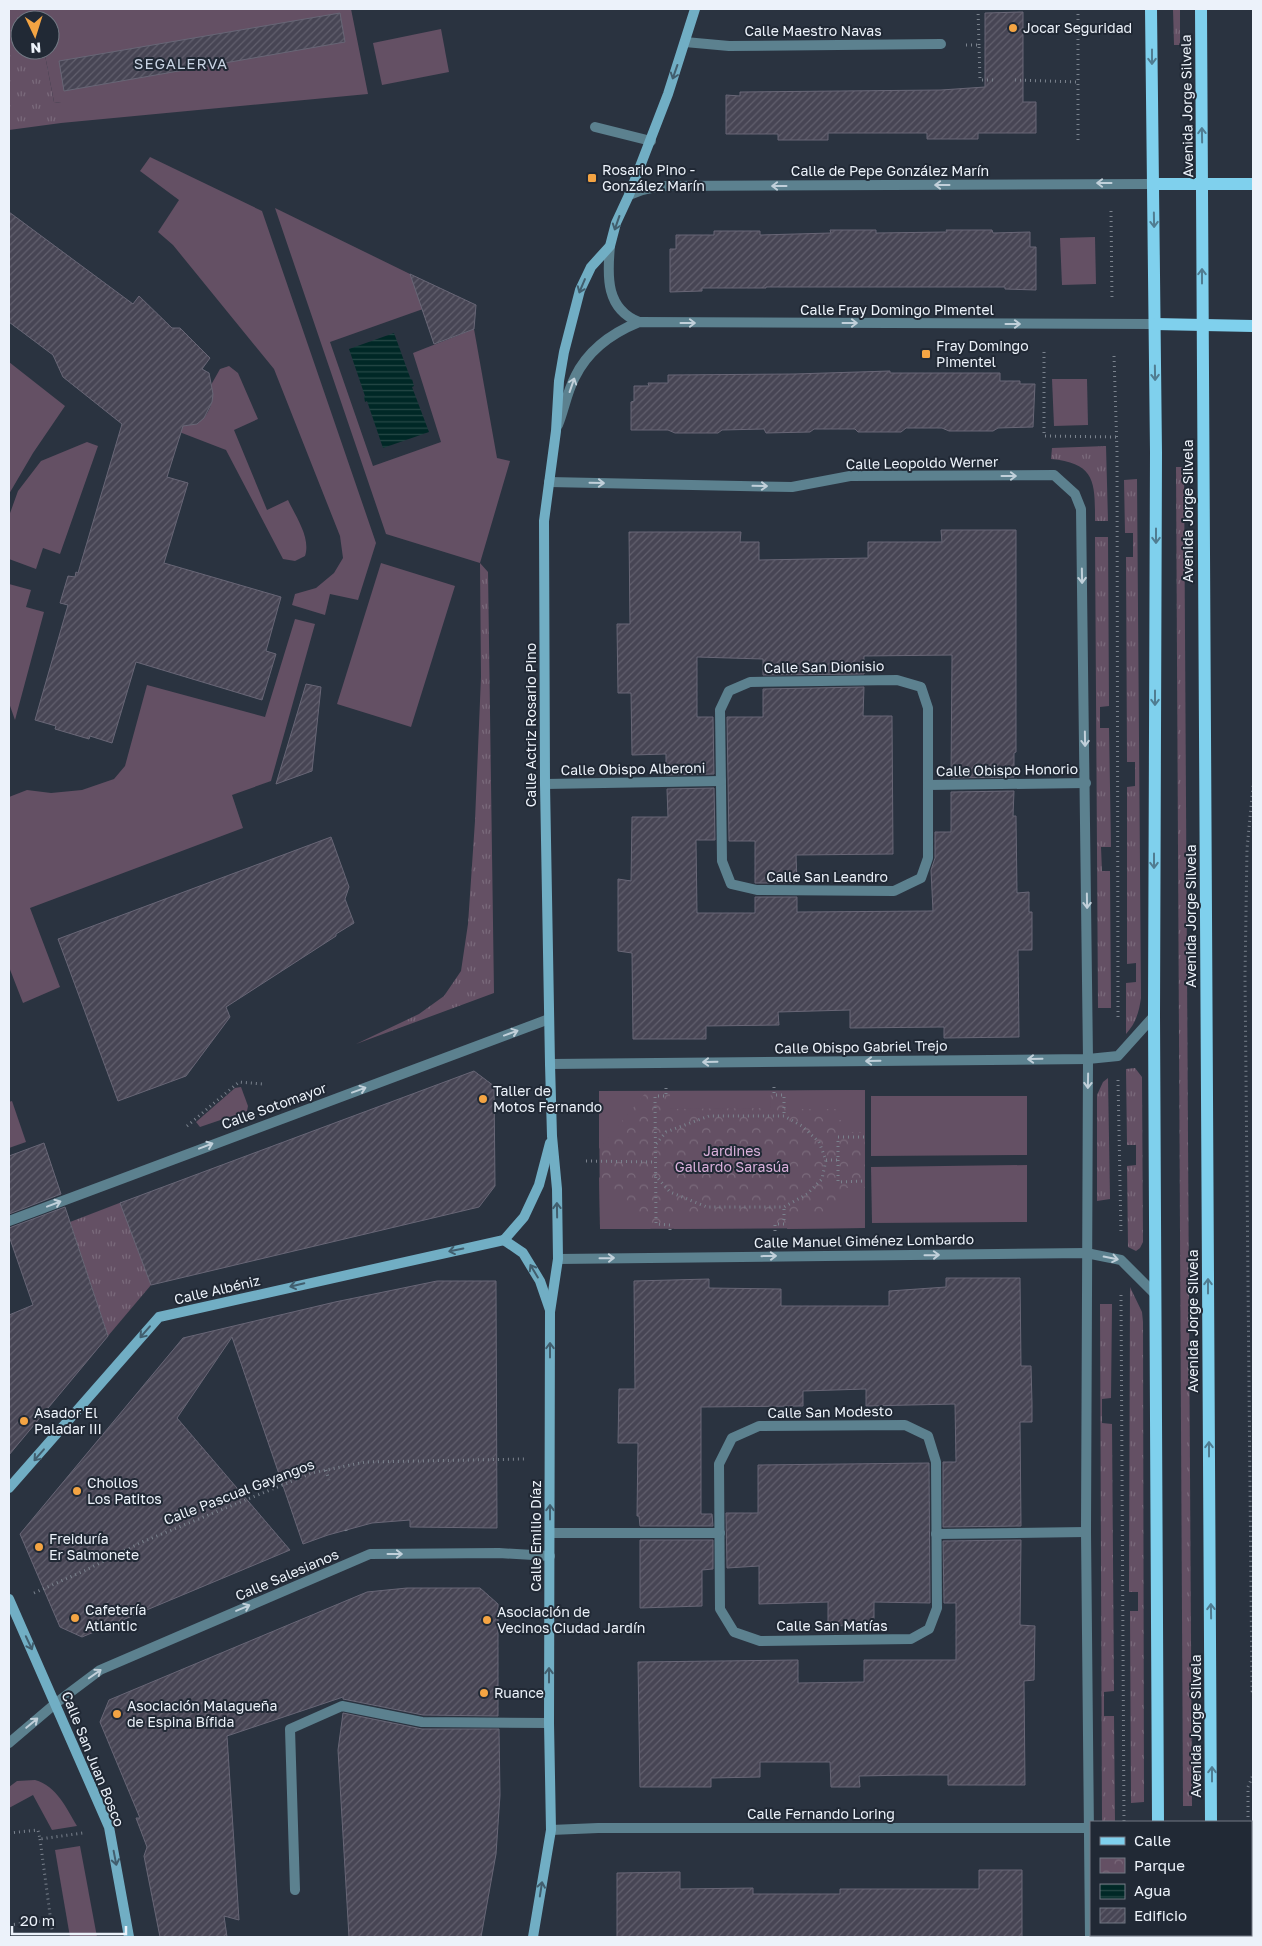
<svg xmlns="http://www.w3.org/2000/svg" width="1262" height="1946" font-family="'Golos Text',sans-serif">
  <defs>
    <pattern id="grass-tufts" width="24" height="20" patternUnits="userSpaceOnUse" patternTransform="scale(1.25)"><rect width="24" height="20" fill="#645064"/><path d="M3 7l-1-3M5 7V3M7 7l1-3M15 17l-1-3M17 17v-4M19 17l1-3" fill="none" stroke="#7a6a7b"/></pattern>
    <pattern id="park-crowns" width="20" height="18" patternUnits="userSpaceOnUse" patternTransform="scale(1.25)"><rect width="20" height="18" fill="#645064"/><path d="M2 6a3 3 0 1 1 6 0M12 15a3 3 0 1 1 6 0" fill="none" stroke="#7a6a7b"/></pattern>
    <pattern id="water-rules" width="6" height="5" patternUnits="userSpaceOnUse" patternTransform="scale(1.25)"><rect width="6" height="5" fill="#002826"/><path d="M0 2.5h6" fill="none" stroke="#254846"/></pattern>
    <pattern id="building-hatch" width="6" height="6" patternUnits="userSpaceOnUse" patternTransform="scale(1.25)"><rect width="6" height="6" fill="#474554"/><path d="M-1 1l2-2M0 6l6-6M5 7l2-2" fill="none" stroke="#62606e"/></pattern>
  </defs>
  <rect width="100%" height="100%" fill="#2a3340"/>
  <g fill="url(#grass-tufts)">
    <path d="M9,9H36L38,20H20V50H44L54,102L61,103V123L9,130Z"/>
    <path d="M1173,9H1180V45H1174Z"/>
    <path d="M1106,446L1108,521H1095C1095,483 1096,463 1051,459L1052,448Z"/>
    <path d="M1176,467H1184L1192,1806H1183Z"/>
    <path d="M1137,479L1141,998C1139,1012 1136,1023 1126,1034V983L1136,982V963L1127,964V787L1135,786V762H1127L1126,557H1133V533H1125L1124,480Z"/>
    <path d="M1095,537H1108L1109,706L1100,707V728H1109L1111,847H1101L1102,871H1110L1111,1008H1098Z"/>
    <path d="M480,563L488,572L494,993L356,1044L419,1014L444,996L461,971L468,924L475,821L481,677Z"/>
    <path d="M1135,1068L1142,1077L1143,1242L1140,1248L1136,1251L1128,1247L1127,1166L1136,1165V1145H1127L1126,1069Z"/>
    <path d="M1108,1078L1110,1199L1097,1201V1095L1103,1082Z"/>
    <path d="M122,1202L151,1285L108,1336L70,1222Z"/>
    <path d="M1130,1287L1142,1312L1143,1322L1144,1802L1131,1803L1130,1611H1138V1592H1129Z"/>
    <path d="M1100,1304H1112L1111,1398L1102,1399V1423L1112,1424L1114,1691L1104,1692V1716H1114L1115,1822H1102Z"/>
  </g>
  <path fill="url(#park-crowns)" d="M865,1090V1228L600,1229L599,1091Z"/>
  <g fill="#645064">
    <path d="M36,9H351L368,94L61,123V103L54,102L44,50H50V20H38Z"/>
    <path d="M441,29L449,72L382,85L373,43Z"/>
    <path d="M150,157L262,211L376,543L358,600L330,594L325,615L292,605L295,594L316,588L334,573L343,558L340,536L274,369L173,245L158,232L179,200L140,171Z"/>
    <path d="M275,208L410,274L423,309L330,342L373,466L441,442L413,353L474,329L497,458L510,461L480,563L386,534Z"/>
    <path d="M1095,237L1096,284L1062,285L1060,238Z"/>
    <path d="M9,362L65,406L33,453L9,494Z"/>
    <path d="M229,366L238,373L258,419L234,430L267,510L288,500C296,517 311,538 305,556L295,561L283,559L226,450L169,428L204,418C212,407 214,398 211,385L220,369Z"/>
    <path d="M1052,379H1087L1088,425L1054,426Z"/>
    <path d="M87,442L98,446L60,554L43,548L36,569L9,559V516L18,491L41,461Z"/>
    <path d="M381,563L455,586L411,727L337,704Z"/>
    <path d="M9,584L31,590L26,607L44,612L15,720L9,703Z"/>
    <path d="M295,619L315,624L271,781L232,795L243,828L30,908L60,987L23,1003L9,967V797L27,790L51,793L82,790L114,779L125,766L147,685L265,717Z"/>
    <path d="M241,1087L248,1106L247,1111L200,1127L196,1122L235,1088Z"/>
    <path d="M865,1090V1132H844V1120H839V1109H788V1091Z"/>
    <path d="M599,1091H647L599,1149Z"/>
    <path d="M670,1091H771L770,1108L670,1109Z"/>
    <path d="M871,1096H1027V1155L871,1156Z"/>
    <path d="M12,1101L26,1142L9,1148V1102Z"/>
    <path d="M1027,1165V1222L872,1223L871,1167Z"/>
    <path d="M599,1177L651,1229H600Z"/>
    <path d="M843,1188H865V1228L787,1229L788,1212H839V1201H843Z"/>
    <path d="M674,1212H771V1228L674,1229Z"/>
    <path d="M35,1780C57,1786 66,1808 77,1826L52,1830L33,1795L9,1808V1787L17,1781Z"/>
    <path d="M80,1846L97,1937H70L55,1850Z"/>
  </g>
  <path fill="url(#water-rules)" d="M394,333L411,380L412,379L414,386L412,387L429,432L383,448L367,401L365,402L364,396H365L349,349Z"/>
  <g fill="url(#building-hatch)" stroke="#686676">
    <path d="M1023,12V102H1036V133H978V139H927V133H828V140H778V134H726V95L740,96V92L941,90L985,87V13Z"/>
    <path d="M340,13L345,42L64,91L59,61Z"/>
    <path d="M9,212L133,304L139,296L172,328H180L210,358L202,369L209,373L213,394L212,402L204,418L197,424L183,426L167,477L188,483L164,563L281,597L266,651L276,654L262,700L136,662L112,743L90,736L89,739L55,729L56,726L35,720L68,605L60,603L68,576L75,577L76,572L78,573L122,424L63,377L53,355L9,322Z"/>
    <path d="M830,230H876V233L947,232L946,230H992L993,233L1030,232V247H1036V290L1005,289V287H766V288H702V291L670,292V249H676V235H714V231H760V235L831,233Z"/>
    <path d="M410,274L476,305L474,329L434,344Z"/>
    <path d="M890,371V373H1000V381H1020V384H1035L1033,427L998,428L993,431H949L942,428H906L901,432H858L855,429H814L810,432L766,433L764,429L722,430L718,433H675L668,430H631V402L634,401V386H649L648,383H668V375L794,374Z"/>
    <path d="M941,530H1016V752L1014,753V777L951,778L952,655L864,656V674L763,675V659L697,657V717H713L714,774L666,775V754L632,755L631,693H618L617,624H630L629,532H741L740,542H759V560L868,558V542H942Z"/>
    <path d="M306,684L321,687L312,771L276,784Z"/>
    <path d="M864,687L863,716H892L893,854L796,855L797,883H755V841H729L727,717H763V689Z"/>
    <path d="M714,788L715,840H696L697,913H755V897H797V912L933,911L931,870L935,858V832H951V792L1014,791L1013,816H1016L1017,893L1029,892V912H1032V950H1018L1019,1037L944,1038V1027L850,1028V1010L778,1012L779,1025L706,1026V1039H633L632,953L618,951V879L631,881L632,817H668L667,789Z"/>
    <path d="M331,837L349,887L345,899L354,923L336,934V936L226,1007L230,1017L186,1076L118,1101L58,939Z"/>
    <path d="M474,1071L494,1086L495,1186L479,1207L151,1285L120,1203Z"/>
    <path d="M44,1143L61,1194L9,1214V1156Z"/>
    <path d="M65,1207L108,1336L9,1455V1315L33,1305L9,1236V1228Z"/>
    <path d="M946,1278H1020L1021,1366H1031L1032,1403V1422H1020L1021,1526L943,1527V1462H956L955,1404L866,1406V1389L803,1391V1406L701,1407V1514H712L713,1526H640L639,1516H637L638,1443H618L619,1389H635L634,1281L709,1279V1288L781,1289V1306H889V1291L946,1287Z"/>
    <path d="M437,1281H496L497,1528L410,1527V1520L372,1523L328,1535L303,1544L232,1337L177,1418L290,1550L82,1637L60,1627L20,1534L183,1338L335,1302Z"/>
    <path d="M929,1463L930,1603L874,1602V1625L828,1626V1602L759,1604V1566L727,1568L726,1513H758V1465Z"/>
    <path d="M640,1540H713V1569L702,1570V1606L640,1608Z"/>
    <path d="M1021,1540L1020,1625L1035,1626L1034,1680L1024,1681L1025,1785H948V1775H912L859,1776L860,1787H831L830,1762H760V1777L711,1778V1787H640L638,1662L798,1660V1683L864,1682V1660H956V1603H944L943,1541Z"/>
    <path d="M407,1588H480L498,1604V1716L423,1715L343,1699V1697L227,1736L239,1920L224,1916L227,1937H160L144,1856L147,1847L136,1818H140L100,1722L109,1700L367,1592Z"/>
    <path d="M343,1713L422,1729H499L500,1795L496,1854L481,1937H349L338,1750Z"/>
    <path d="M979,1870H1022V1937H617V1873L680,1872V1889L753,1888V1894H840V1889H979Z"/>
  </g>
  <g fill="none" stroke-linecap="round" stroke-linejoin="round">
    <g stroke="#7a828d" stroke-width="3" stroke-dasharray="1 4" stroke-linecap="butt">
      <path d="M978,9L979,45"/>
      <path d="M1078,9V142"/>
      <path d="M966,45H979L980,80H994"/>
      <path d="M1015,80L1078,82"/>
      <path d="M1111,211L1112,300"/>
      <path d="M1044,352V436L1116,437"/>
      <path d="M1114,356L1117,451L1118,1017"/>
      <path d="M1253,786L1247,849L1245,976L1252,1691L1253,1692"/>
      <path d="M1118,1080L1121,1234"/>
      <path d="M774,1087V1095H784V1116"/>
      <path d="M666,1088V1096H655L656,1224L670,1225V1232"/>
      <path d="M187,1126L239,1082L263,1084"/>
      <path d="M826,1160H838V1137H865"/>
      <path d="M838,1160V1182L865,1181"/>
      <path d="M586,1161L655,1162"/>
      <path d="M655,1175L670,1192L707,1207H784L807,1194L822,1179L826,1160L819,1142L802,1126L784,1116H709L666,1132L656,1144"/>
      <path d="M775,1231V1224H784V1207"/>
      <path d="M1121,1295L1124,1822"/>
      <path d="M326,1470L329,1480"/>
      <path d="M346,1530L347,1534"/>
      <path d="M34,1593L86,1570L142,1542L312,1473L365,1462L524,1459"/>
      <path d="M1248,1822V1787L1253,1775"/>
      <path d="M9,1833L38,1830L40,1839L83,1833"/>
      <path d="M40,1839L53,1937"/>
      <path d="M9,1925L51,1920"/>
      <path d="M1124,1935V1937"/>
      <path d="M1249,1935V1937"/>
    </g>
    <g stroke="#5c818f" stroke-width="10">
      <path d="M685,42L729,46L941,44"/>
      <path d="M595,127L651,141"/>
      <path d="M897,680L921,687L928,708V858L921,878L894,891L757,890L731,884L722,861L720,710L729,691L750,682Z"/>
      <path d="M545,784L721,781"/>
      <path d="M928,785L1086,783"/>
      <path d="M905,1425L928,1436L936,1462L937,1608L929,1629L911,1639L760,1641L734,1632L720,1609L719,1464L732,1438L759,1426Z"/>
      <path d="M550,1533H720"/>
      <path d="M936,1534L1086,1532"/>
      <path d="M295,1890L290,1729L342,1706L422,1722L549,1723"/>
    </g>
    <g stroke="#5c818f" stroke-width="10">
      <path d="M629,195L642,190L660,186L1153,184"/>
      <path d="M610,246C607,277 606,309 639,322"/>
      <path d="M558,425C564,410 567,392 575,377C588,350 612,333 639,322L1155,324"/>
      <path d="M549,482L792,487L850,476L1054,475L1075,494L1081,509L1088,1059L1086,1532L1090,1937"/>
      <path d="M550,1064L1088,1059L1118,1056L1154,1016"/>
      <path d="M9,1221L549,1019"/>
      <path d="M558,1259L1086,1253L1121,1260L1155,1294"/>
      <path d="M9,1743L56,1703L100,1670L370,1554L499,1553L550,1556"/>
      <path d="M551,1830L598,1828H1090"/>
    </g>
    <g stroke="#71aec4" stroke-width="10">
      <path d="M504,1240L524,1217L539,1185L550,1143"/>
      <path d="M504,1240L523,1253L540,1281L550,1310"/>
      <path d="M9,1488L159,1317L504,1240"/>
      <path d="M9,1599L109,1827L129,1937"/>
      <path d="M533,1937L551,1830L549,1723L550,1312L558,1259L557,1189L552,1136L550,1064L545,784L544,521L556,431L559,381L564,352L580,290L591,267L610,246L616,223L629,195L668,94L695,9"/>
    </g>
    <g stroke="#7fd0ed" stroke-width="12">
      <path d="M1151,9L1156,452L1154,1016L1158,1822"/>
      <path d="M1201,9L1211,1822"/>
      <path d="M1153,184H1253"/>
      <path d="M1155,324L1253,326"/>
      <path d="M1159,1935V1937"/>
      <path d="M1212,1935V1937"/>
    </g>
  </g>
  <defs><path id="oneway-shaft" d="M-6 0H5M1.5-3L5.5 0L1.5 3" fill="none" stroke-width="1.6" stroke-linecap="round" stroke-linejoin="round" transform="scale(1.25)"/></defs>
  <g stroke="#507c91">
    <use href="#oneway-shaft" transform="translate(1152 57) rotate(90)"/>
    <use href="#oneway-shaft" transform="translate(1202 135) rotate(-91)"/>
    <use href="#oneway-shaft" transform="translate(1154 220) rotate(89)"/>
    <use href="#oneway-shaft" transform="translate(1202 276) rotate(-90)"/>
    <use href="#oneway-shaft" transform="translate(1155 373) rotate(89)"/>
    <use href="#oneway-shaft" transform="translate(1156 536) rotate(90)"/>
    <use href="#oneway-shaft" transform="translate(1155 698) rotate(90)"/>
    <use href="#oneway-shaft" transform="translate(1154 861) rotate(90)"/>
    <use href="#oneway-shaft" transform="translate(1208 1286) rotate(-90)"/>
    <use href="#oneway-shaft" transform="translate(1209 1449) rotate(-90)"/>
    <use href="#oneway-shaft" transform="translate(1211 1611) rotate(-91)"/>
    <use href="#oneway-shaft" transform="translate(1212 1774) rotate(-90)"/>
  </g>
  <g stroke="#415e6e">
    <use href="#oneway-shaft" transform="translate(675 72) rotate(109)"/>
    <use href="#oneway-shaft" transform="translate(617 223) rotate(109)"/>
    <use href="#oneway-shaft" transform="translate(582 286) rotate(113)"/>
    <use href="#oneway-shaft" transform="translate(557 1210) rotate(-91)"/>
    <use href="#oneway-shaft" transform="translate(456 1250) rotate(168)"/>
    <use href="#oneway-shaft" transform="translate(534 1271) rotate(-121)"/>
    <use href="#oneway-shaft" transform="translate(297 1285) rotate(167)"/>
    <use href="#oneway-shaft" transform="translate(145 1332) rotate(131)"/>
    <use href="#oneway-shaft" transform="translate(550 1350) rotate(-90)"/>
    <use href="#oneway-shaft" transform="translate(39 1455) rotate(131)"/>
    <use href="#oneway-shaft" transform="translate(550 1512) rotate(-90)"/>
    <use href="#oneway-shaft" transform="translate(29 1643) rotate(65)"/>
    <use href="#oneway-shaft" transform="translate(549 1675) rotate(-90)"/>
    <use href="#oneway-shaft" transform="translate(115 1858) rotate(79)"/>
    <use href="#oneway-shaft" transform="translate(541 1889) rotate(-81)"/>
  </g>
  <g stroke="#c1d0da">
    <use href="#oneway-shaft" transform="translate(1104 183) rotate(180)"/>
    <use href="#oneway-shaft" transform="translate(942 185) rotate(180)"/>
    <use href="#oneway-shaft" transform="translate(779 186) rotate(180)"/>
    <use href="#oneway-shaft" transform="translate(688 323)"/>
    <use href="#oneway-shaft" transform="translate(850 323)"/>
    <use href="#oneway-shaft" transform="translate(1013 324)"/>
    <use href="#oneway-shaft" transform="translate(572 385) rotate(-71)"/>
    <use href="#oneway-shaft" transform="translate(1009 476)"/>
    <use href="#oneway-shaft" transform="translate(597 483) rotate(1)"/>
    <use href="#oneway-shaft" transform="translate(760 486) rotate(1)"/>
    <use href="#oneway-shaft" transform="translate(1082 576) rotate(89)"/>
    <use href="#oneway-shaft" transform="translate(1085 739) rotate(89)"/>
    <use href="#oneway-shaft" transform="translate(1087 901) rotate(89)"/>
    <use href="#oneway-shaft" transform="translate(511 1033) rotate(-20)"/>
    <use href="#oneway-shaft" transform="translate(1035 1059) rotate(179)"/>
    <use href="#oneway-shaft" transform="translate(873 1061) rotate(179)"/>
    <use href="#oneway-shaft" transform="translate(710 1062) rotate(179)"/>
    <use href="#oneway-shaft" transform="translate(1088 1081) rotate(91)"/>
    <use href="#oneway-shaft" transform="translate(359 1090) rotate(-20)"/>
    <use href="#oneway-shaft" transform="translate(206 1146) rotate(-21)"/>
    <use href="#oneway-shaft" transform="translate(54 1204) rotate(-21)"/>
    <use href="#oneway-shaft" transform="translate(932 1255) rotate(-1)"/>
    <use href="#oneway-shaft" transform="translate(769 1256) rotate(-1)"/>
    <use href="#oneway-shaft" transform="translate(607 1258) rotate(-1)"/>
    <use href="#oneway-shaft" transform="translate(1111 1258) rotate(11)"/>
    <use href="#oneway-shaft" transform="translate(395 1554)"/>
    <use href="#oneway-shaft" transform="translate(243 1608) rotate(-23)"/>
    <use href="#oneway-shaft" transform="translate(95 1674) rotate(-35)"/>
    <use href="#oneway-shaft" transform="translate(32 1723) rotate(-40)"/>
  </g>
  <g fill="#f4a443" stroke="#212935" stroke-width="2">
    <circle cx="1013" cy="28" r="5"/>
    <rect x="587" y="173" width="10" height="10" rx="2.5"/>
    <rect x="921" y="349" width="10" height="10" rx="2.5"/>
    <circle cx="483" cy="1099" r="5"/>
    <circle cx="24" cy="1421" r="5"/>
    <circle cx="77" cy="1491" r="5"/>
    <circle cx="39" cy="1547" r="5"/>
    <circle cx="75" cy="1618" r="5"/>
    <circle cx="487" cy="1620" r="5"/>
    <circle cx="484" cy="1693" r="5"/>
    <circle cx="117" cy="1714" r="5"/>
  </g>
  <g text-anchor="middle" stroke-width="4" stroke-linejoin="round" paint-order="stroke">
    <g font-size="14" fill="#ecf2fa" stroke="#212935" text-anchor="start">
      <text x="1023" y="33">Jocar Seguridad</text>
      <text x="602" y="175">Rosario Pino -<tspan x="602" dy="16">González Marín</tspan></text>
      <text x="936" y="351">Fray Domingo<tspan x="936" dy="16">Pimentel</tspan></text>
      <text x="493" y="1096">Taller de<tspan x="493" dy="16">Motos Fernando</tspan></text>
      <text x="34" y="1418">Asador El<tspan x="34" dy="16">Paladar III</tspan></text>
      <text x="87" y="1488">Chollos<tspan x="87" dy="16">Los Patitos</tspan></text>
      <text x="49" y="1544">Freiduría<tspan x="49" dy="16">Er Salmonete</tspan></text>
      <text x="85" y="1615">Cafetería<tspan x="85" dy="16">Atlantic</tspan></text>
      <text x="497" y="1617">Asociación de<tspan x="497" dy="16">Vecinos Ciudad Jardín</tspan></text>
      <text x="494" y="1698">Ruance</text>
      <text x="127" y="1711">Asociación Malagueña<tspan x="127" dy="16">de Espina Bífida</tspan></text>
    </g>
    <g font-size="14" fill="#ecf2fa" stroke="#212935">
      <text x="813" y="36">Calle Maestro Navas</text>
      <text transform="translate(1187 106) rotate(-91)" y="5">Avenida Jorge Silvela</text>
      <text x="890" y="176">Calle de Pepe González Marín</text>
      <text x="897" y="315">Calle Fray Domingo Pimentel</text>
      <text transform="translate(922 463) rotate(-1)" y="5">Calle Leopoldo Werner</text>
      <text transform="translate(1188 511) rotate(-90)" y="5">Avenida Jorge Silvela</text>
      <text transform="translate(824 667) rotate(-1)" y="5">Calle San Dionisio</text>
      <text transform="translate(531 725) rotate(-90)" y="5">Calle Actriz Rosario Pino</text>
      <text transform="translate(633 769) rotate(-1)" y="5">Calle Obispo Alberoni</text>
      <text transform="translate(1007 770) rotate(-1)" y="5">Calle Obispo Honorio</text>
      <text x="827" y="882">Calle San Leandro</text>
      <text transform="translate(1191 916) rotate(-90)" y="5">Avenida Jorge Silvela</text>
      <text transform="translate(861 1047) rotate(-1)" y="5">Calle Obispo Gabriel Trejo</text>
      <text transform="translate(274 1106) rotate(-20)" y="5">Calle Sotomayor</text>
      <text transform="translate(864 1241) rotate(-1)" y="5">Calle Manuel Giménez Lombardo</text>
      <text transform="translate(217 1290) rotate(-13)" y="5">Calle Albéniz</text>
      <text transform="translate(1193 1321) rotate(-90)" y="5">Avenida Jorge Silvela</text>
      <text transform="translate(830 1412) rotate(-1)" y="5">Calle San Modesto</text>
      <text transform="translate(239 1492) rotate(-21)" y="5">Calle Pascual Gayangos</text>
      <text transform="translate(536 1536) rotate(-90)" y="5">Calle Emilio Díaz</text>
      <text transform="translate(287 1575) rotate(-23)" y="5">Calle Salesianos</text>
      <text x="832" y="1631">Calle San Matías</text>
      <text transform="translate(1196 1726) rotate(-90)" y="5">Avenida Jorge Silvela</text>
      <text transform="translate(93 1759) rotate(68)" y="5">Calle San Juan Bosco</text>
      <text x="821" y="1819">Calle Fernando Loring</text>
    </g>
    <g font-size="14" fill="#dab0db" stroke="#212935">
      <text x="732" y="1156">Jardines<tspan x="732" dy="16">Gallardo Sarasúa</tspan></text>
    </g>
    <g font-size="15" letter-spacing="1" fill="#c8d3e3" stroke="#212935">
      <text x="181" y="69">SEGALERVA</text>
    </g>
  </g>
  <rect width="1262" height="1946" fill="none" stroke="#ecf2fa" stroke-width="20"/>
  <rect x="1090" y="1821" width="162" height="115" fill="#212935" stroke="#727984"/>
  <rect x="1100" y="1837" width="25" height="8" fill="#7fd0ed" stroke="#727984"/>
  <text x="1134" y="1846" font-size="15" fill="#ecf2fa">Calle</text>
  <rect x="1100" y="1858" width="25" height="15" fill="url(#park-crowns)" stroke="#727984"/>
  <text x="1134" y="1871" font-size="15" fill="#ecf2fa">Parque</text>
  <rect x="1100" y="1884" width="25" height="15" fill="url(#water-rules)" stroke="#727984"/>
  <text x="1134" y="1896" font-size="15" fill="#ecf2fa">Agua</text>
  <rect x="1100" y="1908" width="25" height="15" fill="url(#building-hatch)" stroke="#727984"/>
  <text x="1134" y="1921" font-size="15" fill="#ecf2fa">Edificio</text>
  <g transform="translate(35 35) rotate(176)"><circle r="24" fill="#212935" stroke="#727984"/>
  <path d="M0-4L9 19L0 12L-9 19Z" fill="#f4a443"/>
  <text y="-8" font-size="14" font-weight="bold" text-anchor="middle" fill="#ecf2fa">N</text>
  </g>
  <path d="M12 1926v8h114v-8" fill="none" stroke="#ecf2fa" stroke-width="2.5"/>
  <text x="20" y="1926" font-size="15" fill="#ecf2fa" stroke="#212935" stroke-width="4" paint-order="stroke">20 m</text>
</svg>
